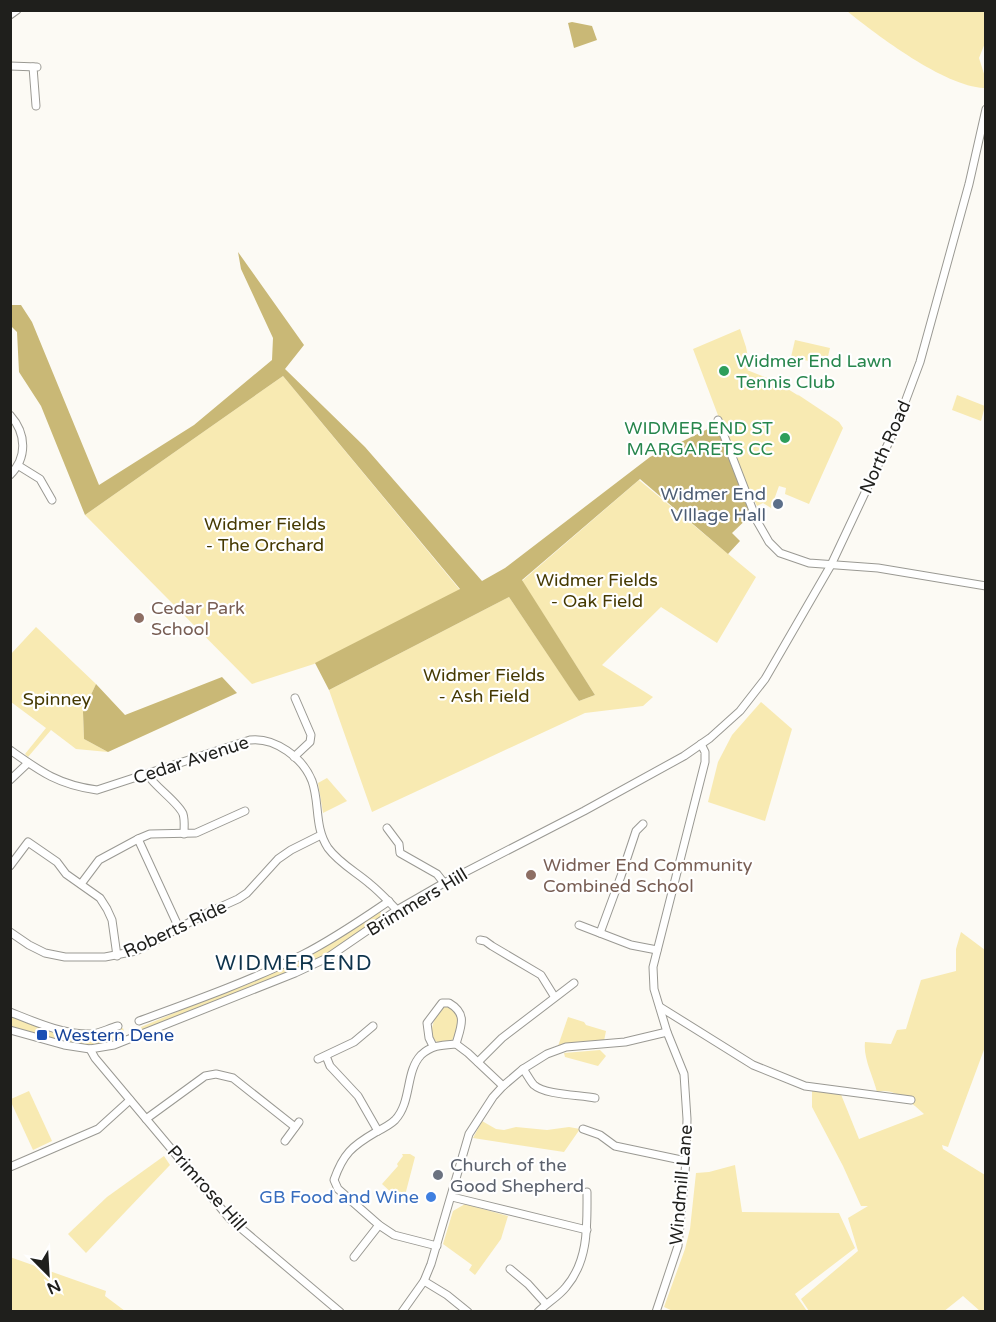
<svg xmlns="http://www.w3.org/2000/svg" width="996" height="1322" font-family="'Varela Round',sans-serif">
  <rect width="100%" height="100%" fill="#fcfaf4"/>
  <g fill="#f8eab2">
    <path d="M847,11H985V43L979,58L985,77L984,88C944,86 878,36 847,11Z"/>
    <path d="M740,329L746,347L750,368L747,370L775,381L799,396L797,394L839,422L843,428L809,504L785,494L786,488L779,486L771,508L763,503L757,506L736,463L693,349Z"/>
    <path d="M795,340L830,348L826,365L791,357Z"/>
    <path d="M283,376L460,590L314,664L252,684L85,515Z"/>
    <path d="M957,395L985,406L981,421L952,410Z"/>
    <path d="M639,480L756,577L717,643L661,607L602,665L653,697L643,706L585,713L372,812L329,690L509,597L579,701L595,695L522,581Z"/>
    <path d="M36,627L96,684L83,712L84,739L108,752L76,749L51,730L28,757L25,754L46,728L11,702V654Z"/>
    <path d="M761,702L792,729L765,821L708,802L718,762L732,735Z"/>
    <path d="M327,778L347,801L323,813L318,783Z"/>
    <path d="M380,911L383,917L345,944L310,965L205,1007L142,1030L141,1027L262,976Z"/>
    <path d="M961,932L985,950V1047L949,1144L948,1147L942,1145L943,1149L985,1175V1311H980L963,1296L943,1312L809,1311L801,1299L858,1251L848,1218L868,1206H861L843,1166L812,1107V1089L840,1092L859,1139L924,1114C912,1103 894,1087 877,1092C873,1076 863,1058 865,1042L891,1044L897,1030L906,1029L921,980L956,971V949Z"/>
    <path d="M445,1006C465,1010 459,1029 451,1042L440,1044L433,1039C429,1026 436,1014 445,1006Z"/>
    <path d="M10,1016L53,1030L61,1037L58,1041L11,1026Z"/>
    <path d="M568,1017L584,1022L586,1025L606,1031L604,1041L574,1042L558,1046Z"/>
    <path d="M123,1028L126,1037L98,1045H72L68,1041L70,1037H98Z"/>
    <path d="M600,1050L606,1056L598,1066L565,1057L564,1053Z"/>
    <path d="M29,1091L52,1141L33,1150L11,1102V1099Z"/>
    <path d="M482,1121L496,1129L504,1130L516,1127L547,1130L569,1127L580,1129L564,1152L473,1138Z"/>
    <path d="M402,1154H410L415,1157L403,1203L382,1184L398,1166L397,1164L403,1156Z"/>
    <path d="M164,1156L170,1165L86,1253L68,1234L107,1197Z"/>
    <path d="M735,1165L742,1212L839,1213L855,1248L795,1294L807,1311L675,1312L664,1307L685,1249L690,1229L696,1173L709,1172Z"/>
    <path d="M465,1204L508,1216L501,1239L475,1275L469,1270L472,1265L443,1244L453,1211Z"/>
    <path d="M10,1257L106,1291L105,1296L125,1311H11Z"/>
  </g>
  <g fill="#c9b876">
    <path d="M572,22L592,26L597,40L574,48L568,23Z"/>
    <path d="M238,252L304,345L285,369L365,447L482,581L505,568L650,457L716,425L753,513L732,533L740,541L728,554L640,479L522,580L595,695L579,701L574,694L509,597L329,690L315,663L460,589L283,376L85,515L41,406L19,372L17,332L11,326L10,305H21L32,322L99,485L194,425L272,360L273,338L241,269Z"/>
    <path d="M222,677L237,693L108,752L84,739L83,712L96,684L125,715Z"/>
  </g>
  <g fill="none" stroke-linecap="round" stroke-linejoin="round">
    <defs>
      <g id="minor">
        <path d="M10,15L17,10"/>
        <path d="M10,66L37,67"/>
        <path d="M33,67L36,106"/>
        <path d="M10,415C27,434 27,458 10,475"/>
        <path d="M718,420L757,521L769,542L780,553L809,563L878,568L986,586"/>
        <path d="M19,466L40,479L52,500"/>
        <path d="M10,750C41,772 59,785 97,790L250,740C275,737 303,758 312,781C320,803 314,827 328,848C339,863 356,872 370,884C380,892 388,901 397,910"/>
        <path d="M294,757L310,742L311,735L295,698"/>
        <path d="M147,774C155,787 179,803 183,814C185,820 184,827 184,834"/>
        <path d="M10,780L28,763"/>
        <path d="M387,828L399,844L400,853L437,874L444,883"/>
        <path d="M138,839L179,928"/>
        <path d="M10,866L28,842L57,862L66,874L100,898L107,909L112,920L117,956"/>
        <path d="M81,884L99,860L138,839L150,834L196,833L245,811"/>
        <path d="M579,925L631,945L657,950"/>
        <path d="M10,932L29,945L45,953L65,957H105L136,951L207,913L238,899L247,893L278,859L291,850L321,835"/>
        <path d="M600,933L621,876L636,831L643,824"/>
        <path d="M480,940L485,941L492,946L541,975L554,996"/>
        <path d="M660,1007L753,1065L805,1086L911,1100"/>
        <path d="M10,1012C35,1022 64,1035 92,1034C102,1033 109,1028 118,1026"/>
        <path d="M139,1021C194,1001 250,981 302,955C332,940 361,920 389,901"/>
        <path d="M10,1030L64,1045L90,1049L114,1045L295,973L327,958L397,910L444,883L584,811L684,756L710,738L740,711L765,679L831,565L895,429L920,362L969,184L986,109"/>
        <path d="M433,1046L429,1038L427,1023L442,1003H449C468,1014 461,1026 456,1044"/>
        <path d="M90,1049L95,1058L230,1219L340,1312"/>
        <path d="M326,1056L330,1066L358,1096L378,1131"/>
        <path d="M318,1059L354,1042L373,1026"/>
        <path d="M478,1062L502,1038L574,983"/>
        <path d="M523,1069C527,1074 530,1081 534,1085C545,1095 580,1095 595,1098"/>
        <path d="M146,1119L205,1076L216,1074L233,1078L295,1127"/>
        <path d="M583,1129L600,1135L615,1146L686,1161"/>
        <path d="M285,1141L299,1122"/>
        <path d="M10,1167L98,1129L130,1100"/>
        <path d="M452,1197L587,1230"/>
        <path d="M437,1246L394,1235L379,1225L338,1189L334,1180C343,1154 352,1146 376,1132C382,1129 390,1125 395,1120C412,1102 405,1072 421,1055C432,1045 442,1045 456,1044L468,1053L503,1086"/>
        <path d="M354,1257L379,1225"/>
        <path d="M510,1269L528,1284L546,1304"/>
        <path d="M424,1281L447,1295L468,1312"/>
        <path d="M402,1312L424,1281L431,1264L469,1134L493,1097L503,1086L523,1069L547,1054L566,1047L625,1042L667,1032"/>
        <path d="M538,1312C547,1303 559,1296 566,1287C589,1260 587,1225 587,1192"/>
        <path d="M656,1312L678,1246L686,1161L687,1119L684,1074L667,1032L654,989L653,967L705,762V752L701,744"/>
      </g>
    </defs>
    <use href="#minor" stroke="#9a9993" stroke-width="9"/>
    <use href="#minor" stroke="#fff" stroke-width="7"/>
  </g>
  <g fill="#2e9e5b" stroke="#fff" stroke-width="2">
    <circle cx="724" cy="371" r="6"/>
    <circle cx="785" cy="438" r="6"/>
  </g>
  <circle fill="#5c6f8a" stroke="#fff" stroke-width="2" cx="778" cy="504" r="6"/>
  <g fill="#8d6e63" stroke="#fff" stroke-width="2">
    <circle cx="139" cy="618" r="6"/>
    <circle cx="531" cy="875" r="6"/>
  </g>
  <rect fill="#1a4fb4" stroke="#fff" stroke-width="2" x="36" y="1029" width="12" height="12" rx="3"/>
  <circle fill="#6b7280" stroke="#fff" stroke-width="2" cx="438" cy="1175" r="6"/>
  <circle fill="#3f7fe0" stroke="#fff" stroke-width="2" cx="431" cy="1197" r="6"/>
  <g text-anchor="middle" stroke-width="4.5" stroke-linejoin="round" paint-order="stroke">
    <g font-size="18" fill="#27864d" stroke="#fff" text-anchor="start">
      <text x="736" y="367">Widmer End Lawn<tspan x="736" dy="21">Tennis Club</tspan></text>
      <text x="773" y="434" text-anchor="end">WIDMER END ST<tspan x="773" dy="21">MARGARETS CC</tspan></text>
    </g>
    <g font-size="18" fill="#1f1f1c" stroke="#fff">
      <text transform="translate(885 447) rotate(-66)" y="6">North Road</text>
      <text transform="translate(191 760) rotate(-18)" y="6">Cedar Avenue</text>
      <text transform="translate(417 902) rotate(-31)" y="6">Brimmers Hill</text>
      <text transform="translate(175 929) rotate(-25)" y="6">Roberts Ride</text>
      <text transform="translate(681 1185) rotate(-85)" y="6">Windmill Lane</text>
      <text transform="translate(207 1188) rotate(48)" y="6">Primrose Hill</text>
    </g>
    <g font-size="18" fill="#4e5e75" stroke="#fff" text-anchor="end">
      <text x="766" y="500">Widmer End<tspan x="766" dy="21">VIllage Hall</tspan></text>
    </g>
    <g font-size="18" fill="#453901" stroke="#fff">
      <text x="265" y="530">Widmer Fields<tspan x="265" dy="21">- The Orchard</tspan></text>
      <text x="597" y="586">Widmer Fields<tspan x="597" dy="21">- Oak Field</tspan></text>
      <text x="484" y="681">Widmer Fields<tspan x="484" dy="21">- Ash Field</tspan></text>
      <text x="57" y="705">Spinney</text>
    </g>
    <g font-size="18" fill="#785e54" stroke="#fff" text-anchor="start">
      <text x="151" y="614">Cedar Park<tspan x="151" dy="21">School</tspan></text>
      <text x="543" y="871">Widmer End Community<tspan x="543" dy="21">Combined School</tspan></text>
    </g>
    <g font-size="18" fill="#164399" stroke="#fff" text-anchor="start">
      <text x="54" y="1041">Western Dene</text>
    </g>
    <g font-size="18" fill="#5b616d" stroke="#fff" text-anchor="start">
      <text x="450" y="1171">Church of the<tspan x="450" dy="21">Good Shepherd</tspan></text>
    </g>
    <g font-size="18" fill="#366cbe" stroke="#fff" text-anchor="end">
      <text x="419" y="1203">GB Food and Wine</text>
    </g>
    <g font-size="21" letter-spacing="1.5" fill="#0e334b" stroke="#fff">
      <text x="294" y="970">WIDMER END</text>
    </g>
  </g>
  <rect width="996" height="1322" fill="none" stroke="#1f1f1c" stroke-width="24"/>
  <g transform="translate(48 1274) rotate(156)" stroke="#ffffff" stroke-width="4.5" paint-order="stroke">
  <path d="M0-4.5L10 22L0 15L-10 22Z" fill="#1f1f1c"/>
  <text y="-9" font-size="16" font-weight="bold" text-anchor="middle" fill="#1f1f1c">N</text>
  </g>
</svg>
